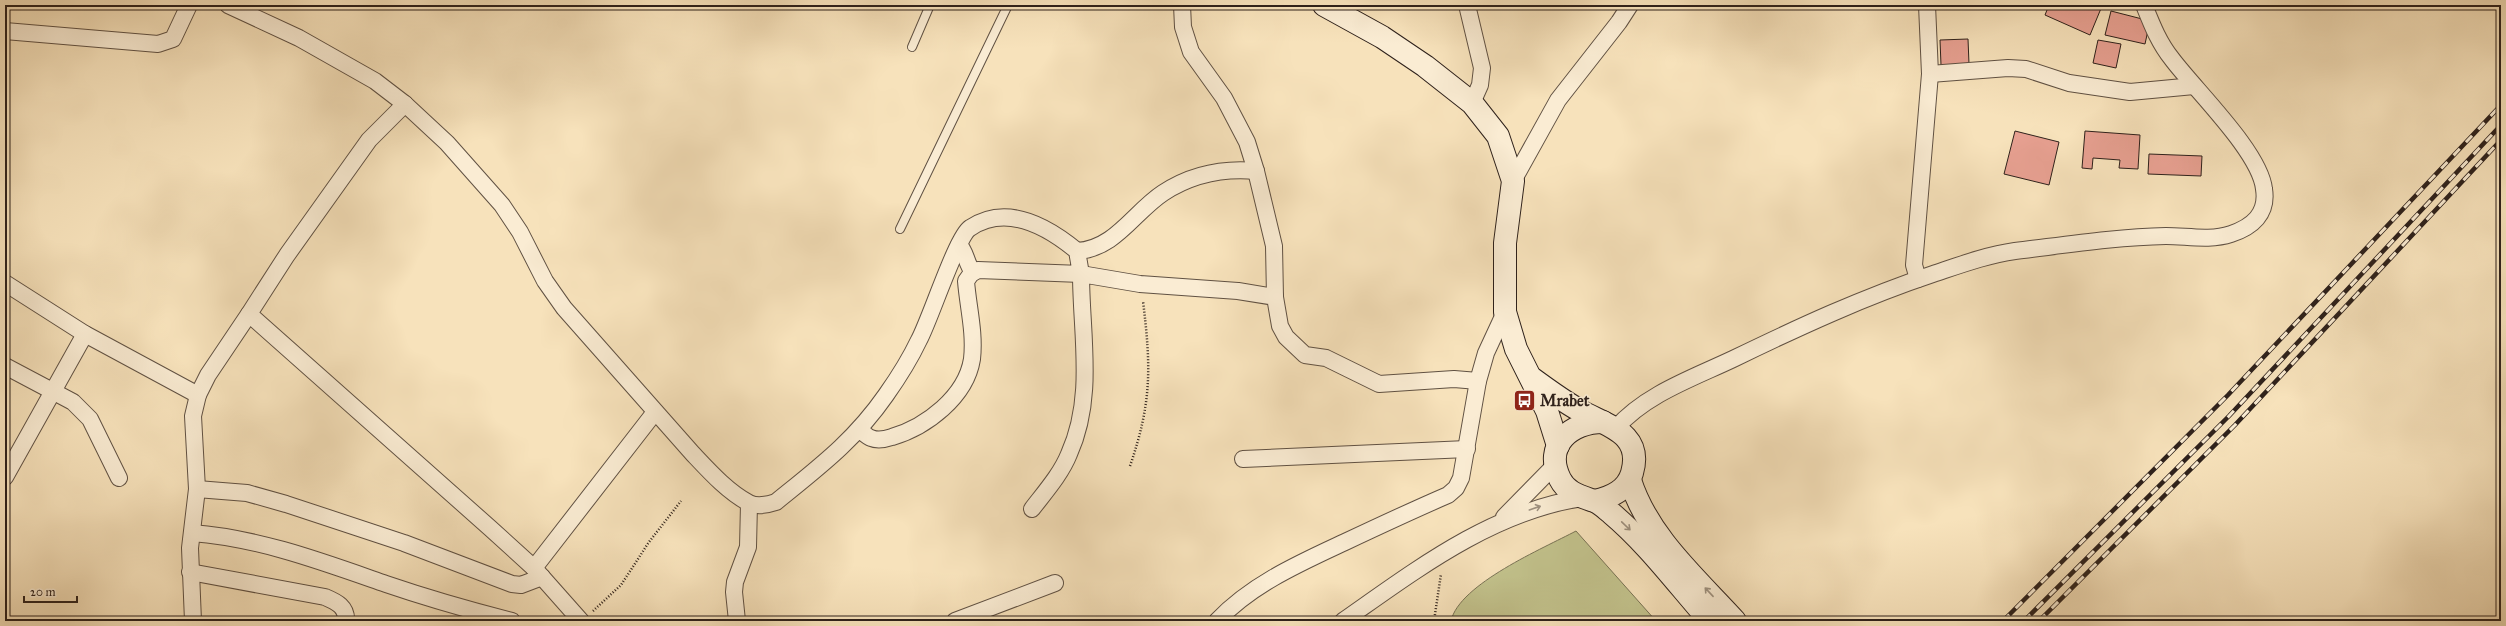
<svg xmlns="http://www.w3.org/2000/svg" width="2506" height="626" font-family="'IM FELL Great Primer',serif">
  <rect width="100%" height="100%" fill="#f7e2bb"/>
  <filter id="stains"><feTurbulence type="fractalNoise" baseFrequency=".005" numOctaves="4"/><feColorMatrix values="0 0 0 0 .2 0 0 0 0 .09 0 0 0 0 .02 0 0 0 .5 -.17"/></filter>
  <radialGradient id="worn" r=".72"><stop offset=".6" stop-color="#630" stop-opacity="0"/><stop offset="1" stop-color="#630" stop-opacity=".3"/></radialGradient>
  <path fill="#c2c28c" stroke="#787254" d="M1576,531L1656,621H1451C1459,584 1544,548 1576,531Z"/>
  <g fill="#e7a091" stroke="#2e211b">
    <path d="M2049,5H2100L2102,6L2090,35L2045,15Z"/>
    <path d="M2111,11L2150,21L2145,44L2105,35Z"/>
    <path d="M1968,39L1969,64L1941,65L1940,40Z"/>
    <path d="M2098,40L2121,44L2116,68L2093,63Z"/>
    <path d="M2015,131L2059,142L2049,185L2004,174Z"/>
    <path d="M2085,131L2140,135L2138,169L2119,168L2120,160L2093,158L2092,169L2082,168Z"/>
    <path d="M2149,154L2202,156L2201,176L2148,174Z"/>
  </g>
  <g fill="none" stroke-linecap="round" stroke-linejoin="round">
    <defs>
      <g id="lane">
        <path d="M912,47L930,5"/>
        <path d="M900,229L1008,5"/>
      </g>
      <g id="street">
        <path d="M228,5L299,38L375,81L405,104L447,143L502,205L520,232L545,281L564,308L693,454C709,471 728,492 749,503C757,507 767,505 776,502C819,467 854,441 886,395C898,378 910,359 919,340C930,320 957,236 970,228C1007,203 1048,227 1077,251L1081,274L978,270L971,274L966,281C968,307 975,332 972,359C966,397 926,427 892,437C886,439 878,441 871,438C867,437 863,432 859,429"/>
        <path d="M1182,5L1183,27L1191,52L1224,98L1247,142L1256,171L1274,246L1275,297"/>
        <path d="M1467,5L1482,68L1480,85L1472,103"/>
        <path d="M5,31L158,44L173,39L189,5"/>
        <path d="M1930,74L2008,68L2026,69L2069,83L2130,92L2194,86"/>
        <path d="M405,104L369,140L287,255L249,314L490,528L534,568L581,621"/>
        <path d="M1513,181L1558,100L1619,22L1630,5"/>
        <path d="M959,245C966,251 966,264 973,272"/>
        <path d="M1077,251C1115,249 1134,212 1163,193C1192,174 1223,168 1256,171"/>
        <path d="M1918,279L1914,265L1930,74L1927,5"/>
        <path d="M5,283L85,334L198,395"/>
        <path d="M5,366L73,402L90,419L119,478"/>
        <path d="M1616,428C1646,394 1693,378 1733,359C1799,327 1864,297 1933,274C1960,265 1987,255 2015,251C2065,245 2116,237 2166,236C2187,236 2210,241 2231,234C2252,227 2268,214 2264,189C2260,152 2196,91 2172,59C2159,43 2152,25 2144,5"/>
        <path d="M1243,459L1467,449"/>
        <path d="M5,477L85,334"/>
        <path d="M197,489L247,493L286,504L404,543L512,584L521,585L542,577"/>
        <path d="M1032,509C1045,492 1061,474 1069,454C1095,397 1081,334 1081,274L1140,284L1238,291L1275,297L1280,326L1286,337L1305,355L1326,358L1379,384L1454,379L1478,381"/>
        <path d="M1504,517L1555,465"/>
        <path d="M192,533C259,538 323,562 386,584C427,598 469,610 512,621"/>
        <path d="M534,568L655,412"/>
        <path d="M190,572L325,597C337,602 347,607 346,621"/>
        <path d="M193,621L190,548L197,489L193,416L198,395L208,375L249,314"/>
        <path d="M737,621L734,592L735,582L748,547L749,504"/>
        <path d="M955,621L1055,583"/>
        <path d="M1217,621C1252,584 1300,563 1345,542C1379,526 1413,510 1448,495L1456,488L1461,478L1478,381L1486,353L1505,312"/>
        <path d="M1343,621C1416,570 1491,512 1582,498"/>
      </g>
      <g id="secondary">
        <path d="M1324,5L1382,37L1425,66L1472,103L1498,136L1513,181L1505,243V312L1516,349L1547,411L1558,446"/>
        <path d="M1533,379C1548,390 1563,401 1579,410C1604,425 1644,432 1632,473C1627,490 1612,497 1595,501"/>
        <path d="M1603,422C1571,422 1543,445 1560,479C1567,493 1580,496 1594,501C1600,503 1606,509 1611,513C1648,544 1678,585 1710,621"/>
        <path d="M1630,480C1648,537 1696,578 1735,621"/>
      </g>
    </defs>
    <use href="#lane" stroke="#605143" stroke-width="10"/>
    <use href="#street" stroke="#605143" stroke-width="18"/>
    <use href="#secondary" stroke="#2e211b" stroke-width="24"/>
    <g stroke="#2e211b" stroke-width="2.5" stroke-dasharray="1 2" stroke-linecap="butt">
      <path d="M1130,466C1152,402 1151,367 1143,301"/>
      <path d="M593,611L621,585L649,542L681,501"/>
      <path d="M1434,621L1441,574"/>
    </g>
    <use href="#lane" stroke="#faecd3" stroke-width="8"/>
    <use href="#street" stroke="#faecd3" stroke-width="16"/>
    <use href="#secondary" stroke="#faecd3" stroke-width="22"/>
    <defs>
      <g id="rail">
        <path d="M2003,621L2228,395L2501,105"/>
        <path d="M2024,621L2229,416L2501,125"/>
        <path d="M2039,621L2235,425L2501,140"/>
      </g>
    </defs>
    <use href="#rail" stroke="#2e211b" stroke-width="4.5"/>
    <use href="#rail" stroke="#faecd3" stroke-width="3" stroke-dasharray="9" stroke-linecap="butt"/>
  </g>
  <defs><path id="oneway-shaft" d="M-6 0H5M1.5-3L5.5 0L1.5 3" fill="none" stroke-width="1.6" stroke-linecap="round" stroke-linejoin="round"/></defs>
  <g stroke="#9e9180">
    <use href="#oneway-shaft" transform="translate(1535 508) rotate(-19)"/>
    <use href="#oneway-shaft" transform="translate(1626 526) rotate(44)"/>
    <use href="#oneway-shaft" transform="translate(1709 592) rotate(-133)"/>
  </g>
  <defs>
    <symbol id="bus-square" viewBox="-11 -11 22 22"><rect x="-9" y="-9" width="18" height="18" rx="4" fill="#8f2418" stroke="#faecd3"/><path d="M-5-6H5V4H4V6H2V4H-2V6H-4V4H-5ZM-3.5-4V0h7V-4ZM-3.5 1.2v1.5H-2V1.2ZM2 1.2v1.5H3.5V1.2Z" fill="#fff"/></symbol>
  </defs>
  <g fill-rule="evenodd">
    <use href="#bus-square" x="1512" y="388" width="25" height="25"/>
  </g>
  <g text-anchor="middle" stroke-width="3" stroke-linejoin="round" paint-order="stroke">
    <g font-size="16" font-weight="bold" fill="#2e211b" stroke="#faecd3" text-anchor="start">
      <text x="1540" y="406">Mrabet</text>
    </g>
  </g>
  <rect width="2506" height="626" fill="none" stroke="#f7e2bb" stroke-width="20"/>
  <rect x="6" y="6" width="2494" height="614" fill="none" stroke="#2e211b" stroke-width="2"/>
  <rect x="10" y="10" width="2486" height="606" fill="none" stroke="#2e211b"/>
  <path d="M24 596v6h53v-6" fill="none" stroke="#2e211b" stroke-width="2"/>
  <text x="30" y="596" font-size="12" fill="#2e211b" stroke="#faecd3" stroke-width="3" paint-order="stroke">20 m</text>
  <rect width="100%" height="100%" filter="url(#stains)"/>
  <rect width="100%" height="100%" fill="url(#worn)"/>
</svg>
